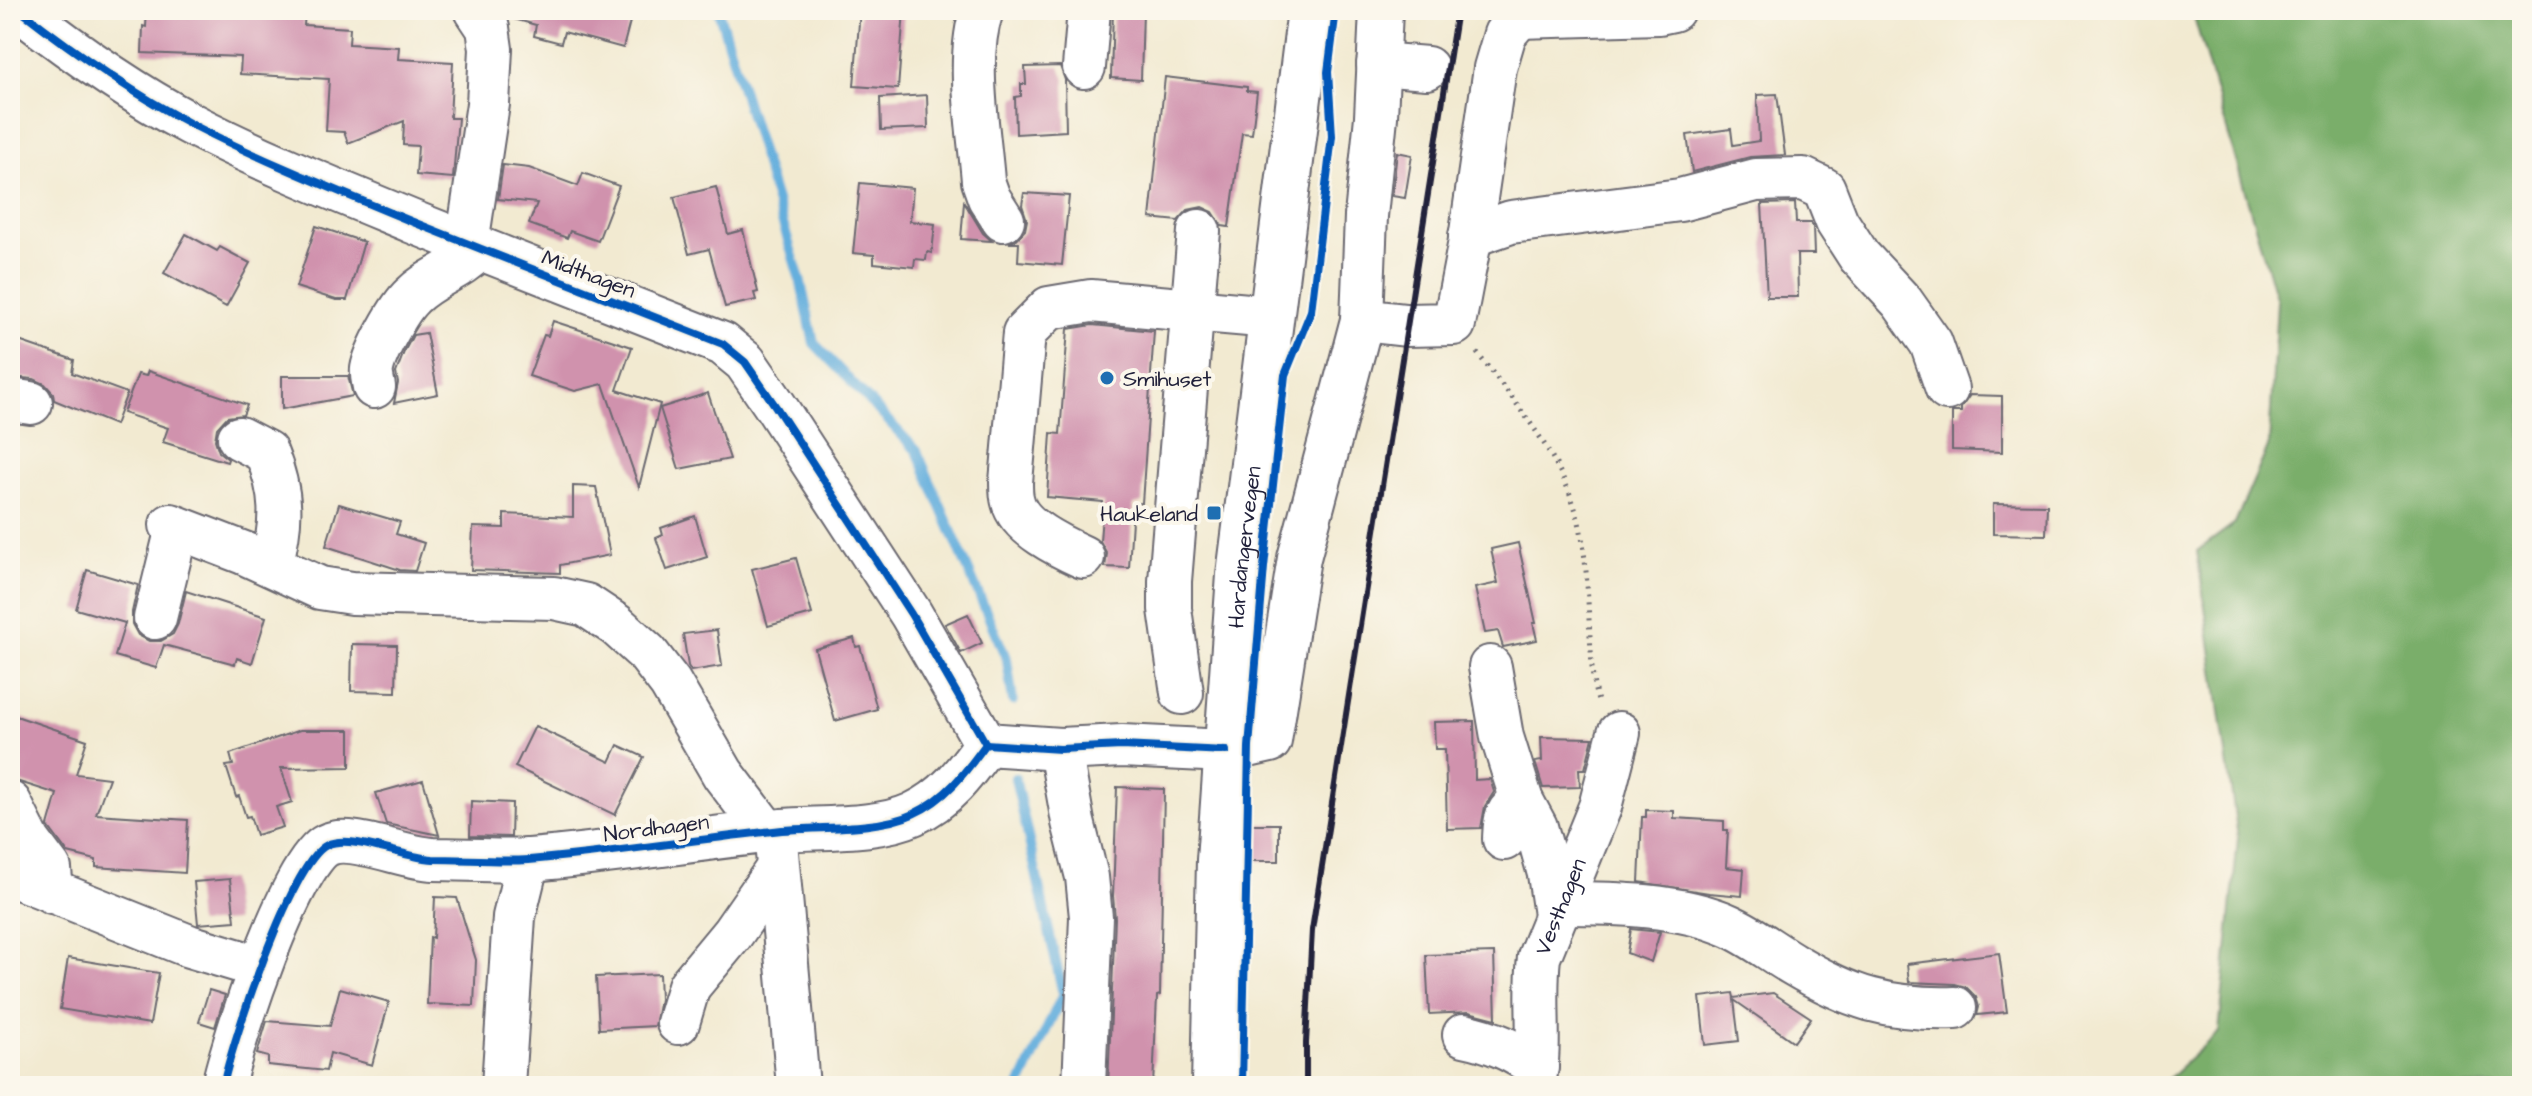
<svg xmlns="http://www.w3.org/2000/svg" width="2532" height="1096" font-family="'Architects Daughter',sans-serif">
  <rect width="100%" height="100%" fill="#fbf7ec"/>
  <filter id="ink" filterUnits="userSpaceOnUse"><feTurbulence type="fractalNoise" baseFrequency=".0125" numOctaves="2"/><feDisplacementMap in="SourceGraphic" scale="16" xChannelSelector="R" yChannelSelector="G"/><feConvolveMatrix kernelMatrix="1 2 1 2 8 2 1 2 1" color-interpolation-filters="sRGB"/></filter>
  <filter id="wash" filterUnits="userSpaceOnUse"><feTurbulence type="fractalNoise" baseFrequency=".006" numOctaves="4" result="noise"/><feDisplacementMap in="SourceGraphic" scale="32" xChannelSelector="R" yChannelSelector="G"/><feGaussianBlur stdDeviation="1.8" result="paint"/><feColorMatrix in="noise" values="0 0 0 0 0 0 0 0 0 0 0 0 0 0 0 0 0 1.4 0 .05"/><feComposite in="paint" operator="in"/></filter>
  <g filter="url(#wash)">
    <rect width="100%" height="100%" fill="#f2ead1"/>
    <path fill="#7aae6a" stroke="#4e6852" stroke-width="2" d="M2192,10H2522V1086H2160L2219,1032L2238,838L2197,551L2235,523L2269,445L2277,301Z"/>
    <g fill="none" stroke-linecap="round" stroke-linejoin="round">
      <g stroke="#65afdd" stroke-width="10">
        <path d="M718,10L801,283L814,343L917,451L1007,660L1013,701"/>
        <path d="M1015,778L1063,994L1020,1086"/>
      </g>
    </g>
    <g id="blocks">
      <g fill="#d092ad">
        <path d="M147,10H284L305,12L304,25L350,28L349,44L399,47L398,59L453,62L450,118H458L453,178L416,175L418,146L403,145L404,121L348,143L344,132L326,131L329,79L240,74L241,57L142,53L143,26L146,27Z"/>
        <path d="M516,10H633L623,48L564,32L561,43L534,36L536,25L514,19Z"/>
        <path d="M860,10H904L898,89L854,86Z"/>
        <path d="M1113,10H1143L1141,80L1111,78Z"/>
        <path d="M1060,66L1065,80L1066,131L1016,134L1015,97L1021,96V84H1026L1025,67Z"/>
        <path d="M1165,77L1247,87V91L1257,92L1252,134L1242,133L1229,227L1222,226L1213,212L1202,207L1188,210L1178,221L1150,218Z"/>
        <path d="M1777,94L1785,155L1750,157L1692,172L1687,135L1731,129L1733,145L1759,141L1757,95Z"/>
        <path d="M927,95L928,128L881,130L880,98Z"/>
        <path d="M1397,152L1412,155L1405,198L1392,196Z"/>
        <path d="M503,165L529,168L578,186L583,173L619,186L598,241L570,231L567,238L529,224L537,203L498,199Z"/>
        <path d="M860,183L913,188L910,221L935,224L932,253L927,252L926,260L915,259L914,267L874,263V255L853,253Z"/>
        <path d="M716,187L728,234L743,230L758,292L754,293L756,300L725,307L709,249L689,254L674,197Z"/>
        <path d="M1024,193L1069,196L1062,265L1018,261L1019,243H1009L1016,240L1025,230L1027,220L1022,205Z"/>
        <path d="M964,202L983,233L992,241L961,239Z"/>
        <path d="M1795,203L1796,223H1811L1813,227L1814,254H1797L1798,297H1767L1762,204Z"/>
        <path d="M316,226L364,242L347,300H336L296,287Z"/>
        <path d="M186,234L217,251L220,247L250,263L226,307L164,273Z"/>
        <path d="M553,321L632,347L617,390L660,404L639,487L603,384L575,391L529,376L544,335L548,336Z"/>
        <path d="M1092,325L1154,331L1142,503L1133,504L1129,568L1105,567L1107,554L1100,541L1103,502L1047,497L1051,433L1060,434L1068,329Z"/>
        <path d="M426,333L438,394L394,403L398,383L396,373L404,352L413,335Z"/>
        <path d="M10,338L74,360L72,373L127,393L115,425L54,400L53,393L45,384L34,379L10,377Z"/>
        <path d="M148,371L247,405L243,415L227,417L217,428L215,440L219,452L228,459L227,462L163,442L168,428L123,413L138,374L146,376Z"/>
        <path d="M282,376H348L353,396L282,409Z"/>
        <path d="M708,393L730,459L679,469L660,408Z"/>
        <path d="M1970,395L2002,396V452L1952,450V412H1961V408Z"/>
        <path d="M573,486L596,487L610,555L560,565V573L471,570L473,527L504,528V514L573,517Z"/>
        <path d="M339,504L400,522L396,534L424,543L415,571L400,570L326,546Z"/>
        <path d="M1993,504L2047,505L2046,535L1993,534Z"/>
        <path d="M695,516L707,557L667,570L656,538L663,535L661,528Z"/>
        <path d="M1518,543L1536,623H1533L1537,640L1503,647L1498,631L1485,633L1475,588L1498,583L1491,549Z"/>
        <path d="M796,558L812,614L768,626L752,569Z"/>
        <path d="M87,570L138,585L132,612V624L138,635L149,641H161L173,634L178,624L186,591L266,617L252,663L237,658L235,664L164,645L156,668L115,656L125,623L76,609Z"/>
        <path d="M968,614L982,643L961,653L945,624Z"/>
        <path d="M717,630L722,666L691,671L688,666L683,634Z"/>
        <path d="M854,638L856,647L860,646L877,709L835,721L815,649Z"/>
        <path d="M352,644L397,645L396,692L351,691Z"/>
        <path d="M10,714L87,740L76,774L109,778L96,814L188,820L185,873L96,867V860L68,853L48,826L57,794L10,779Z"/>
        <path d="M1474,721L1475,780L1490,779L1494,792L1485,806L1481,828L1447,829L1445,749H1435L1434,722Z"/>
        <path d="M535,726L610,762L618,745L644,757L615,815L515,767Z"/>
        <path d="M300,730H350V767L281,768L292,802L276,807L283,827L256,835L250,816L246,817L239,796L236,797L226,766L233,765L230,754Z"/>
        <path d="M1541,737L1593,738L1585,769H1579L1580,787L1543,788L1535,762L1542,761Z"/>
        <path d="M423,780L439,835L386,824L376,793Z"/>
        <path d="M1117,787L1164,789L1160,995L1157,996L1153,1086H1108L1115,918L1113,896Z"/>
        <path d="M471,801L512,803L511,837L470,836Z"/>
        <path d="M1646,810L1674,811V818L1724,821V830H1728L1726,867L1744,869L1742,896L1709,893L1639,882L1642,817H1646Z"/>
        <rect x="1252" y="824" width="27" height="37"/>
        <path d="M230,879L235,921L198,924L194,882Z"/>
        <path d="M435,897L457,898L476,960L474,1006L427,1004L430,937L433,938Z"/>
        <path d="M1631,929L1660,932L1651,962L1627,953Z"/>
        <path d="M1494,953L1496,1019L1469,1012L1429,1014L1426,955Z"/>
        <path d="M1999,953L2007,1012L1977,1015L1979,1007L1976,997L1966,987L1955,984L1909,982L1907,964Z"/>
        <path d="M68,958L159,973L150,1024L60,1009Z"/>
        <path d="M659,974L660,999L655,1026L599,1029L596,977Z"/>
        <path d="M340,988L389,1002L372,1065L330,1053L326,1071L268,1065V1057L257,1054L267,1021L330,1026Z"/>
        <path d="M209,990L225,995L215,1027L199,1022Z"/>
        <path d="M1733,993L1734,998L1773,993L1811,1018L1794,1042L1734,1000L1739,1041L1705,1045L1700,997Z"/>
      </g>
    </g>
  </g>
  <g filter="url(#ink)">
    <use href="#blocks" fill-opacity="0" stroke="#6b6870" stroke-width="2"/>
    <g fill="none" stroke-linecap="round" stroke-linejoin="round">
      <defs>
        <g id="minor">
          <path d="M20,10C74,52 130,92 191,124C263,161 338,191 413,222C516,263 619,303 723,344L745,362L776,407L911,614L986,744"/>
          <path d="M982,10C965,59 979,129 983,181L989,198L1003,220"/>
          <path d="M1519,17L1659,13L1673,10"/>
          <path d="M1378,64L1427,68"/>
          <path d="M1084,67L1089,10"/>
          <path d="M1470,236L1511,222L1680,200L1756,180L1803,179L1824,189L1837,222L1859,256L1902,302L1931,343L1947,389"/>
          <path d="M467,244L488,104L491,49L488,28L476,10"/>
          <path d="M1362,320L1406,325L1454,324L1469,246L1495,68L1505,34L1525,10"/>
          <path d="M374,387C373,381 371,375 372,369C375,352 399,308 412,296C432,276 458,271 479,249"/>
          <path d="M10,400L31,403"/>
          <path d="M239,438L266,452C283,494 283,521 271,565"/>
          <path d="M171,525L244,553L320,588L352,593L554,598L586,605L616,625L647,653L670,683L723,774L767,832"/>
          <path d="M1083,557C1061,547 1019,527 1013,502C1011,496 1011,488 1011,482L1024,333L1049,308L1091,301L1271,317"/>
          <path d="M155,618L177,528"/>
          <path d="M1490,667L1502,737L1522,801L1536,827L1549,874L1555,915"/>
          <path d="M1182,693L1170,609V581L1199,231"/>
          <path d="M1060,749L1073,822L1087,877L1091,917L1084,1086"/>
          <path d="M10,803L29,841L50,869L52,892"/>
          <path d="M775,831L798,1086"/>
          <path d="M1504,839C1505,819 1504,812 1522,801"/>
          <path d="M10,871L24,880L189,946L259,967"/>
          <path d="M1560,903C1612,903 1682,904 1730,926C1752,936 1771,951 1793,964C1850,998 1888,1010 1955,1008"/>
          <path d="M678,1023L689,986L732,934L777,869"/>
          <path d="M1464,1035C1493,1041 1513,1050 1537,1067"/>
          <path d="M223,1086C232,1043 291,862 327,845C350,833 404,858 433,859C465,859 498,862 529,860C614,853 698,839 782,830C820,827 879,830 913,814C946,799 965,773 986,744L1060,749L1122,746L1226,751L1270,741L1299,558L1362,320L1366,216L1376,117L1381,10"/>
          <path d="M503,1086L514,917L528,860"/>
          <path id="s1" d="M1534,1086C1542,1043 1534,1000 1539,957L1600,807L1619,733"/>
        </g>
        <g id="major">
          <path id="s2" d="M1214,1086L1219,860L1239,575L1310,10"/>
        </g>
      </defs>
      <use href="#minor" stroke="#6b6870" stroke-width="46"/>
      <use href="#major" stroke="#6b6870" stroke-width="48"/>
      <path stroke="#6b6870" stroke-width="5" stroke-dasharray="2 6" stroke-linecap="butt" d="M1477,353C1521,409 1574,471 1583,544C1588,579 1588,614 1591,649C1592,666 1592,687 1599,703"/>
      <use href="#minor" stroke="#fff" stroke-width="42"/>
      <use href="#major" stroke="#fff" stroke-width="44"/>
      <path stroke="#22223b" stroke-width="6" d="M1306,1086V1043L1312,930L1457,10"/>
      <defs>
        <g id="cycleway">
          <path d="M20,10C74,52 130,92 191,124C263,161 338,191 413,222C516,263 619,303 723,344L745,362L776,407L911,614L986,744"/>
          <path d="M223,1086C232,1043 291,862 327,845C350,833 404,858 433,859C465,859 498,862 529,860C614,853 698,839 782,830C820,827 879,830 913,814C946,799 965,773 986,744L1060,749L1122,746L1226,751"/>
          <path d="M1242,1086L1249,747L1264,567L1285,375L1311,311L1332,136L1328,72L1336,10"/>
        </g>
      </defs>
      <use href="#cycleway" stroke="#fbf7ec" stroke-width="13"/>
      <use href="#cycleway" stroke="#0057b8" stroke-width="8"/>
    </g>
  </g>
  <g fill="#1f6fb2" stroke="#fbf7ec" stroke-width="3">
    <circle cx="1107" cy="378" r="8"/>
    <rect x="1206" y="505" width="16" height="16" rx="4"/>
  </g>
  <g text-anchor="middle" stroke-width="8" stroke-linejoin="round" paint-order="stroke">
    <g font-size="22" fill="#22223b" stroke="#fbf7ec">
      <text transform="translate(589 273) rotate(21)" y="8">Midthagen</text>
      <text dy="8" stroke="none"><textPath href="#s2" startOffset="540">Hardangervegen</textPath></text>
      <text transform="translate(656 827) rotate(-7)" y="8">Nordhagen</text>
      <text dy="8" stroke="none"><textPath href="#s1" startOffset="184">Vesthagen</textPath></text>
    </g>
    <g font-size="22" fill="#22223b" stroke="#fbf7ec" text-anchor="start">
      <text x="1123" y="386">Smihuset</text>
      <text x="1198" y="521" text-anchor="end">Haukeland</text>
    </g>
  </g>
  <rect width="2532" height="1096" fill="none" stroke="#fbf7ec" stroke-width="40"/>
</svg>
